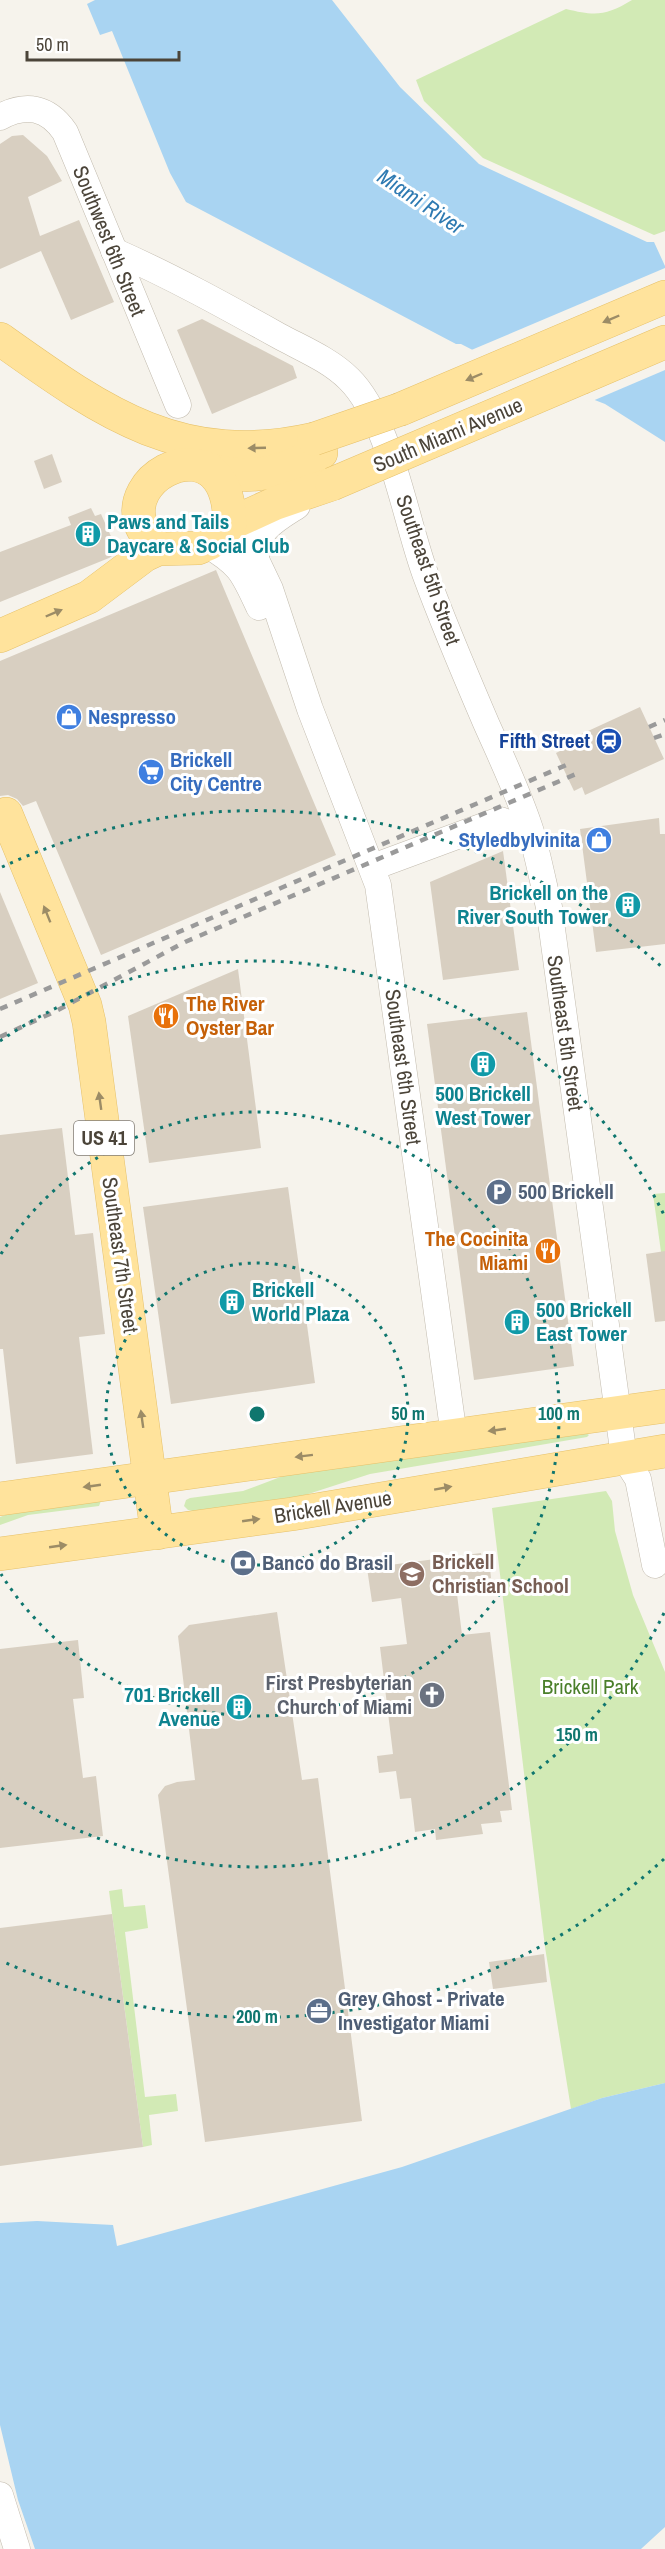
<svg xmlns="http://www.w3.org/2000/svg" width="665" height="2549" font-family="'Archivo Narrow',sans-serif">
  <rect width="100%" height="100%" fill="#f6f3ec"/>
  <g fill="#d2eab5">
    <path d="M632,0H665V231L654,235L483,158L424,101L416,80L566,9C595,16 606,16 632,0Z"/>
    <path d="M665,1193V1252H661L653,1194Z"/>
    <path d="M586,1433L589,1435L587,1437L370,1474L296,1498L193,1511L188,1510L184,1506L186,1500L190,1498L243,1491L283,1476Z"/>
    <path d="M606,1491L612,1501L615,1531L633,1595L665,1672V2083L602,2098L571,2109L545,1947L492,1508Z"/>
    <path d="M101,1501L99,1506L28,1515L0,1525V1517L24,1508Z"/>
    <path d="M122,1889L124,1907L145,1905L148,1928L125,1932L145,2097L176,2094L178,2111L149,2115L152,2145L143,2147L109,1891Z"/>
  </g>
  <g fill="#a9d4f2">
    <path d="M95,0H332L400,87L479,164L647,242H654L665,266V442L605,404L496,362L461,344H456L186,202L170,173L112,31L100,35L87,4Z"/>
    <path d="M665,2083V2527L641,2549H0V2223L37,2221L113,2225L117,2246L402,2167L602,2098Z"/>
  </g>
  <g fill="#f6f3ec">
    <path d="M665,268V370L590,402L495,364L469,351Z"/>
    <path d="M0,2425L18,2500L35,2549H0Z"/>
  </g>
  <g fill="#d8cfc1">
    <path d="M23,135L47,156L62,181L28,197L40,236L79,220L114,302L71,320L41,251L0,269V144L12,136Z"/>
    <path d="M202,319L293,366L297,378L212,414L177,330Z"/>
    <path d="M52,454L62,482L44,489L34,461Z"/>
    <path d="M91,508L95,516L101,514L118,552L109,558L0,602V552L71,525L68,517Z"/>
    <path d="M216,570L336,855L101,955L36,801L23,806L17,799L8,795L0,796V661Z"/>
    <path d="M640,707L664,759L585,795L582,787L574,791L556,753L564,749L562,743Z"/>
    <path d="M659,818L660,834H665V944L596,952L580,829Z"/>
    <path d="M503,851L519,970L443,980L430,882Z"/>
    <path d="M0,892L38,983L0,999Z"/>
    <path d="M238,969L261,1148L149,1163L128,1016Z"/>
    <path d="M527,1012L574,1366L474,1380L427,1024Z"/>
    <path d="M62,1128L75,1235L93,1233L105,1334L79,1337L93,1454L16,1464L3,1349H0V1135Z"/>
    <path d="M288,1187L315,1383L171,1404L143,1207Z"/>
    <path d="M665,1251V1321L655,1322L646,1254Z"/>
    <path d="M481,1553L482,1559L489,1558L491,1578L485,1579L486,1590L457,1594L462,1635L490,1632L512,1810L500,1811L502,1822L481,1824L483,1834L436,1840L435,1829L415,1832L411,1798L400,1799L396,1771L379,1773L377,1756L393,1754L380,1647L407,1644L401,1598L372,1602L367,1568Z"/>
    <path d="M277,1612L302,1780L318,1778L362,2121L205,2142L158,1795L165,1786L177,1782L195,1780L178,1636L189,1625Z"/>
    <path d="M78,1640L84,1698L73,1699L83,1778L96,1776L103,1836L0,1848V1649Z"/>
    <path d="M112,1914L143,2147L0,2166V1928Z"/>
    <path d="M544,1954L547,1982L493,1989L489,1962Z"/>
  </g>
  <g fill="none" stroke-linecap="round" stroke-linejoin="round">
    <defs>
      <g id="minor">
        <path d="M0,117C26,103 48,107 65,132L178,405"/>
        <path d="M114,251C171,276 225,306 279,336C303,349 330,360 349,379C390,419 405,520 426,576C444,625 465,674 486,723C502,759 519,794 531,832C538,856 543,882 549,907L624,1457L638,1479L655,1565"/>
        <path d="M228,527L250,547L270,589L310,709L378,885L454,1436"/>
        <path d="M206,544C240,564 243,572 259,607"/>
        <path d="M256,559C255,530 275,520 297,506"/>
        <path d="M373,867L500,820L530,831"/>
        <path d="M0,2495L17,2549"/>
      </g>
      <g id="major">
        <path d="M0,339C104,413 181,469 314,439"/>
        <path d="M583,377L665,342"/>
        <path d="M401,409L665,297"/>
        <path d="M209,470C258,481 276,472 321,453"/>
        <path d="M230,524L276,503L332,484"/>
        <path d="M0,636L89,597L145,555L158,549L198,548L210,543L230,524C229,509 228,493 219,480C194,443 128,478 140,522C143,532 151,541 158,549"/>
        <path d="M6,814L85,1005L89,1022L157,1533"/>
        <path d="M0,1499L665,1406"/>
        <path d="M0,1554L292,1514L665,1451"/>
      </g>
    </defs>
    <use href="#minor" stroke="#c2bbae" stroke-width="27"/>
    <use href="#major" stroke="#e6c16a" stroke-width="34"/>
    <use href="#minor" stroke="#fff" stroke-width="26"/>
    <use href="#major" stroke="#ffe39c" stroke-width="33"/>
    <g stroke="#9a9a9a" stroke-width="4.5" stroke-dasharray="8 8" stroke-linecap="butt">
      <path d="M649,727L665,720"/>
      <path d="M654,738L665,734"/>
      <path d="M0,1009L571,763"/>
      <path d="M0,1037L56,1011L185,942L576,774"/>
    </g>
    <defs>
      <g id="major-bridge">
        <path d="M314,439L401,409"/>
        <path d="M332,484L583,377"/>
      </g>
    </defs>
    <use href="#major-bridge" stroke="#e6c16a" stroke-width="34" stroke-linecap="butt"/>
    <use href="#major-bridge" stroke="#ffe39c" stroke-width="33"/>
  </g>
  <defs><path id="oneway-solid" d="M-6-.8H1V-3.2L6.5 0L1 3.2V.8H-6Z" transform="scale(1.5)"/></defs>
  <g fill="#9c8c66">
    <use href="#oneway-solid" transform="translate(611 319) rotate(157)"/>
    <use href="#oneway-solid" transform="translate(474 377) rotate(157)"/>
    <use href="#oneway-solid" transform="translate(257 448) rotate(178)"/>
    <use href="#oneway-solid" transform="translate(54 613) rotate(-23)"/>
    <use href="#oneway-solid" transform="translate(47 914) rotate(-112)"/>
    <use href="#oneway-solid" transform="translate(100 1101) rotate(-98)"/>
    <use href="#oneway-solid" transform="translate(142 1419) rotate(-98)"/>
    <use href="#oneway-solid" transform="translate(497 1430) rotate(172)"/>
    <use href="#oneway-solid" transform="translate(304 1456) rotate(173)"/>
    <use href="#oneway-solid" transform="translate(92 1486) rotate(172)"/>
    <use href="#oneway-solid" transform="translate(443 1488) rotate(-10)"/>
    <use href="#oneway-solid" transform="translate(251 1520) rotate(-8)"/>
    <use href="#oneway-solid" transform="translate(58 1546) rotate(-8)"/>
  </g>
  <g fill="none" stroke="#0f766e" stroke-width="3" stroke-dasharray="3 6">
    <circle cx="257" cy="1414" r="151"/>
    <path d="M1 1254A302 302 0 1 1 1 1574"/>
    <path d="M664 1613A453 453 0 0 1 0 1787M0 1041A453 453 0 0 1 664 1215"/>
    <path d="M664 1859A603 603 0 0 1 2 1961M2 867A603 603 0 0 1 664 969"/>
  </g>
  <defs>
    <symbol id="building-disc" viewBox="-11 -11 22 22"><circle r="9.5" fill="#0f9aa8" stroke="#fff"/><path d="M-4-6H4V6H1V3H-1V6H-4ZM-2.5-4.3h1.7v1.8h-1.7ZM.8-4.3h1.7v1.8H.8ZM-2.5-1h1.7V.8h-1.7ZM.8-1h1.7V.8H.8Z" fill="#fff"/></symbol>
    <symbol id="shop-disc" viewBox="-11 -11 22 22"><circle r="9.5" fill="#3f7fe0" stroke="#fff"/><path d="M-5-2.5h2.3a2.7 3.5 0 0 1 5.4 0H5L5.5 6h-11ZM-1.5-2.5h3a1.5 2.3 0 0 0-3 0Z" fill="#fff"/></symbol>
    <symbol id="station-disc" viewBox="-11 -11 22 22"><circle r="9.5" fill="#1a4fb4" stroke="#fff"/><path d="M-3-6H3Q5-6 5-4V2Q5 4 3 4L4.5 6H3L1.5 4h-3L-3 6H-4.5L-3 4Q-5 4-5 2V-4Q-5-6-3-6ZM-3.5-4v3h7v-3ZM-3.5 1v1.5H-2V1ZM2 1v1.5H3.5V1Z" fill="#fff"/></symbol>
    <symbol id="supermarket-disc" viewBox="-11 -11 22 22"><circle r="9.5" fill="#3f7fe0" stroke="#fff"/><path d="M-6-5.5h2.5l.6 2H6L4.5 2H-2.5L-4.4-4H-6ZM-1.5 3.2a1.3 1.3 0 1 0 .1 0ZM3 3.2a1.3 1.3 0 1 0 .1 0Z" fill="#fff"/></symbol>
    <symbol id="restaurant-disc" viewBox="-11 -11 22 22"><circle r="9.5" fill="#e8710a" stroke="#fff"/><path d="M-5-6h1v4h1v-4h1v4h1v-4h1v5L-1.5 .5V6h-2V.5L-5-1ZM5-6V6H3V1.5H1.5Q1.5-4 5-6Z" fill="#fff"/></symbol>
    <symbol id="parking-disc" viewBox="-11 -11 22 22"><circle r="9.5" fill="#5c6f8a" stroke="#fff"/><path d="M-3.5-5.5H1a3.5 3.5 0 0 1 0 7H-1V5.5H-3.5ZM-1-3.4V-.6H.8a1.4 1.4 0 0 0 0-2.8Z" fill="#fff"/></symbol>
    <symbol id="bank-disc" viewBox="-11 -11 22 22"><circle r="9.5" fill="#5c6f8a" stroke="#fff"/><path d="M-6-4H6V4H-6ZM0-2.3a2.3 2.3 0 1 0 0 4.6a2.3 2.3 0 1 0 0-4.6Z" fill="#fff"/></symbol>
    <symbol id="school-disc" viewBox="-11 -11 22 22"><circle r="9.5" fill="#8d6e63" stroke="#fff"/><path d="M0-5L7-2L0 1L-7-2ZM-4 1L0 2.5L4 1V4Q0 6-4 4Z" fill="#fff"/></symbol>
    <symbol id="church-disc" viewBox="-11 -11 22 22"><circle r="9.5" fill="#6b7280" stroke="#fff"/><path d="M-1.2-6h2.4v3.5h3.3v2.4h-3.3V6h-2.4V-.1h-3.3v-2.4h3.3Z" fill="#fff"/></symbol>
    <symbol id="office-disc" viewBox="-11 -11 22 22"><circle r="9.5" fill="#5c6f8a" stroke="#fff"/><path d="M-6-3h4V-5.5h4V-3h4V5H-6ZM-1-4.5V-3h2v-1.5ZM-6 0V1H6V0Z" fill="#fff"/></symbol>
  </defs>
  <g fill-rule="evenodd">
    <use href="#building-disc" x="73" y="519" width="30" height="30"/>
    <use href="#shop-disc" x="54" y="702" width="30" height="30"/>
    <use href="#station-disc" x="594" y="726" width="30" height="30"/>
    <use href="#supermarket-disc" x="136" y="757" width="30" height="30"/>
    <use href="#shop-disc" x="584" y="825" width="30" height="30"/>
    <use href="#building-disc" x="613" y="890" width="30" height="30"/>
    <use href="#restaurant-disc" x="151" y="1001" width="30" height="30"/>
    <use href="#building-disc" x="468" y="1049" width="30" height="30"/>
    <use href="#parking-disc" x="484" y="1177" width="30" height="30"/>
    <use href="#restaurant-disc" x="533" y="1236" width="30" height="30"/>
    <use href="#building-disc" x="217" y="1287" width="30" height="30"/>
    <use href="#building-disc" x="502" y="1307" width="30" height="30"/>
    <use href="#bank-disc" x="228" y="1548" width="30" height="30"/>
    <use href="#school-disc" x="397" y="1559" width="30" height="30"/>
    <use href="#church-disc" x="417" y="1680" width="30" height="30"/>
    <use href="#building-disc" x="224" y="1692" width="30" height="30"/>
    <use href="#office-disc" x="304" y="1996" width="30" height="30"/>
  </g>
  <g text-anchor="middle" stroke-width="6" stroke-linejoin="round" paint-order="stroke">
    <rect fill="#fff" stroke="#817c74" stroke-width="1.5" x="74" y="1121" width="60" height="34" rx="4.5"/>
    <g font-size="20" font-weight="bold" fill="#4b4439">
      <text x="104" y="1145">US 41</text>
    </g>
    <g font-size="21" fill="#4b4439" stroke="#fff">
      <text transform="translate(109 241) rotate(68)" y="7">Southwest 6th Street</text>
      <text transform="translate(448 435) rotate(-23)" y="7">South Miami Avenue</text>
      <text transform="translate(428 570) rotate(71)" y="7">Southeast 5th Street</text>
      <text transform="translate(565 1033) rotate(82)" y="7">Southeast 5th Street</text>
      <text transform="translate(403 1067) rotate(82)" y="7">Southeast 6th Street</text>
      <text transform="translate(120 1255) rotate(82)" y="7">Southeast 7th Street</text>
      <text transform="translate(333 1507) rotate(-9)" y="7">Brickell Avenue</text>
    </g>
    <g font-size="21" font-weight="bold" fill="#0d838f" stroke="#fff" text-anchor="start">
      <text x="107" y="529">Paws and Tails<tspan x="107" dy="24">Daycare &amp; Social Club</tspan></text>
      <text x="608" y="900" text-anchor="end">Brickell on the<tspan x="608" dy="24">River South Tower</tspan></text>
      <text x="483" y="1101" text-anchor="middle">500 Brickell<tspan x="483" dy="24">West Tower</tspan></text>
      <text x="252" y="1297">Brickell<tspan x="252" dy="24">World Plaza</tspan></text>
      <text x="536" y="1317">500 Brickell<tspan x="536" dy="24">East Tower</tspan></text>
      <text x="220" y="1702" text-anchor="end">701 Brickell<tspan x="220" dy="24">Avenue</tspan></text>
    </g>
    <g font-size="21" font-weight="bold" fill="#366cbe" stroke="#fff" text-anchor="start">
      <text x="88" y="724">Nespresso</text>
      <text x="170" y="767">Brickell<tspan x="170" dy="24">City Centre</tspan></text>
      <text x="580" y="847" text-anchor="end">StyledbyIvinita</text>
    </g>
    <g font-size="21" font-weight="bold" fill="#164399" stroke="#fff" text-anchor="end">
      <text x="590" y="748">Fifth Street</text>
    </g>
    <g font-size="21" font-weight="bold" fill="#c56008" stroke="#fff" text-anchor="start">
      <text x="186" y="1011">The River<tspan x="186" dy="24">Oyster Bar</tspan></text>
      <text x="528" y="1246" text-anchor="end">The Cocinita<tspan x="528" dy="24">Miami</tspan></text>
    </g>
    <g font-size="21" font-weight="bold" fill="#4e5e75" stroke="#fff" text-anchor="start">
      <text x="518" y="1199">500 Brickell</text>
      <text x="262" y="1570">Banco do Brasil</text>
      <text x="338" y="2006">Grey Ghost - Private<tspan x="338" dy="24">Investigator Miami</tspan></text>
    </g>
    <g font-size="21" font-weight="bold" fill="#785e54" stroke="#fff" text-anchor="start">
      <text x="432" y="1569">Brickell<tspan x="432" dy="24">Christian School</tspan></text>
    </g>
    <g font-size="21" font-weight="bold" fill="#5b616d" stroke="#fff" text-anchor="end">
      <text x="412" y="1690">First Presbyterian<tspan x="412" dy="24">Church of Miami</tspan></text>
    </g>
    <g font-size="21" fill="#4a7f2a" stroke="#fff">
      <text x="590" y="1694">Brickell Park</text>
    </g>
    <g font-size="22" font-style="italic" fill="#2e7ab2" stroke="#fff">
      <text transform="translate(421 201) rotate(34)" y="8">Miami River</text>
    </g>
  </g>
  <circle cx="257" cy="1414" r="9" fill="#0f766e" stroke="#fff" stroke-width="3"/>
  <g font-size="18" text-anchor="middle" font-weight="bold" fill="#0f766e" stroke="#fff" stroke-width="6" stroke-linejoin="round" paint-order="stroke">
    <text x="408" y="1420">50 m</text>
    <text x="559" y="1420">100 m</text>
    <text x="577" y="1741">150 m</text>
    <text x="257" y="2023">200 m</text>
  </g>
  <path d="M27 51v9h152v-9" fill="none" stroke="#4b4439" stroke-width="3"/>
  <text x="36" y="51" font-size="18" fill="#4b4439" stroke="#ffffff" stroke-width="4.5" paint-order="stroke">50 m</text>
</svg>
